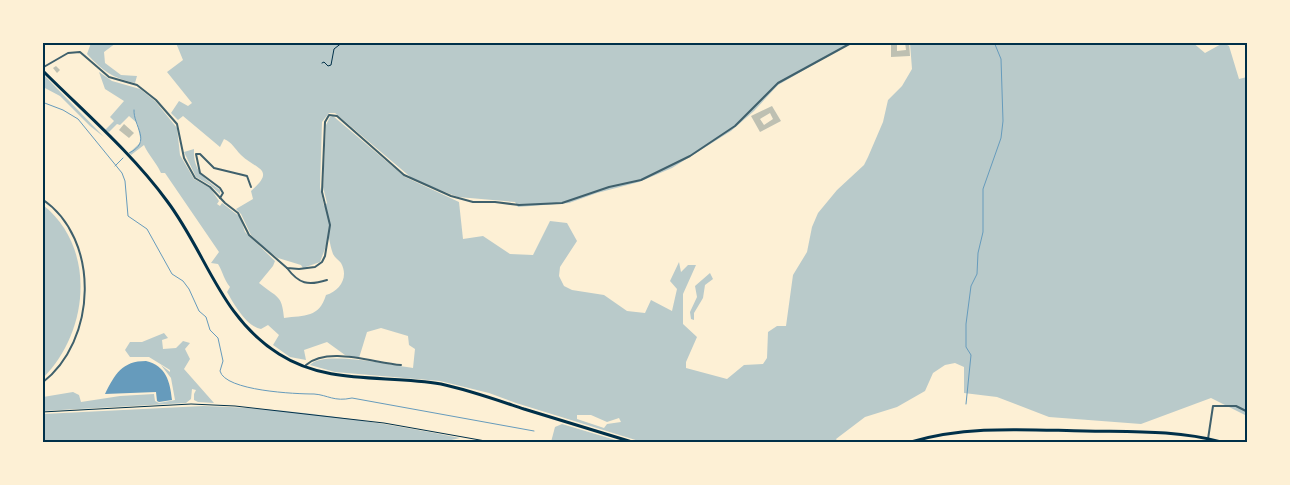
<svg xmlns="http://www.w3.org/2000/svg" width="1290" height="485" font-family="Montserrat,sans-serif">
  <rect width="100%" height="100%" fill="#fdf0d5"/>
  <g fill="#b9caca" fill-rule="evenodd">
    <path d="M1192,42L1205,53L1223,43L1229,46L1239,79L1247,77V416L1211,398L1141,424L1049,417L997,397L964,393V367L955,363L945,365L933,373L925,391L897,407L865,417L836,439L838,442H642L516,403L489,393L440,381L335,372L310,365C322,350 393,365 413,368L415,349L409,345L408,336L381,328L367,332L359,358L345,355L327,342L304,350L306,360L290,357L273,345L279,335L268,325L261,329C246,326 234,304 227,292L230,287C224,280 223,272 218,264L211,263L219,252L165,173H161C156,162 149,156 144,145L131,155L129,153L141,142L137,123L129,116L120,125L117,124L109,132L105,130L114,121L110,117L124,101L105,89L99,72L112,81L140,89L155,101L177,128L180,155L194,179L210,188L219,201L217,204L220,206L222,203L240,217L245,232L275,261L273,266L259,283C277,298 282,294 284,318C305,315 319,318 326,295C340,291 349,277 341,263C339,260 335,258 333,254C331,249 330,243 329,238L320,262L303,268L301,265L278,258L264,248L251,235L241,214L236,209L253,199L251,191C276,169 257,170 241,155C234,148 233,143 224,139L220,147L183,116L178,120L171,113L179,101L188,106L192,103L167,72L183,60L176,43H851L778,85L754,111L731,131L672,168L639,182L597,193L569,203L518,207L515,202L458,197L414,180L335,113H329L322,122L320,187L324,206L327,203L323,187L326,125L330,117L333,116L405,177L459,202L463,239L483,236L510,254L533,255L550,221L567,223L577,241L560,267L559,276L564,286L572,290L604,295L627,311L645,313L651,300L672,311L677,289L670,281L679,262L681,272L688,265H696L683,294V324L697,337L686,362V368L727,379L744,365L763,364L767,358L768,332L777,326H786L793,275L807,252L812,227L818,213L837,190L864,165L868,157L883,122L888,100L902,86L912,69L910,43ZM577,415H591L607,422L619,418L621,422L607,424L604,428L577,419Z"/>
    <path d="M91,43H116L104,52L105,63L121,75L137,76L135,83C111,77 104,72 87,54Z"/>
    <path d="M42,73L104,137L90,126L60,96L43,87Z"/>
    <path d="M194,149C193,171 204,178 220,190V194L210,185L196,177L184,152Z"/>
    <path d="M43,205C97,248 89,332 43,378Z"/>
    <path d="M710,273L713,279L705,285L703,298L694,313V320L691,319L690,312L697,297L695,286Z"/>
    <path d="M164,333L168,338L162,340L163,349L176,348L183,341L190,343L185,349L190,359L184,369L214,403L198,402L194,400V394L196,390L192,389L191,399L186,403L43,411V397L73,392L79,395L81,402L120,396L154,394L155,401L159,403L175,400L171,378L161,365L170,372V370L149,357H130L125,350L130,342H142Z"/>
    <path d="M203,406C289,408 377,421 460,438L443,442H43V414Z"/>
    <path d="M562,424L622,442H551L555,427Z"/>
  </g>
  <path fill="#669bbc" d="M146,361C166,366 170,381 172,400L159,402L157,401L156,392L105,394C115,374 122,361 146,361Z"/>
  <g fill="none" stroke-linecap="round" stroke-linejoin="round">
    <g stroke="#669bbc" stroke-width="1">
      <path d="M42,102L63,110L78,119L122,173L125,181L128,216L147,229L172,274L183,281L189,289L199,311L206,317L210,330L218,338L223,361L220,371C225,391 296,394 314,394C328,395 334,402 352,398L534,431"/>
      <path d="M129,153C153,142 133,126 134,110"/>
      <path d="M115,166L123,158"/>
      <path d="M966,404L971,355L966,347V324L971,286L977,274L978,253L983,232V189L1001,138L1003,121L1001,59L994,42"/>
    </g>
  </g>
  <g fill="#bec0b2" fill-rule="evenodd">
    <path d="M891,42H901L897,44V51L906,50L905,42H909L910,56L891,57Z"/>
    <path d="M56,66L60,70L57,73L53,68Z"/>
    <path d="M772,106L781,121L760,132L751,116ZM770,113L773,119L764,125L760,119Z"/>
    <path d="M124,124L134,133L129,138L119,130Z"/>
  </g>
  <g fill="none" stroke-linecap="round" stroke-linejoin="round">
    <g stroke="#003049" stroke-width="1">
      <path d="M322,63L324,62L328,66L331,65L334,49L343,42"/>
      <path d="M42,412L191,404L235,406L384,423L491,442"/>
    </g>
    <g stroke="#3f606c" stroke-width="2">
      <path d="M42,68L68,53L80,52L109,77L137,85L156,100L177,124L184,158L195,178L210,187L225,203L238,213L249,235L287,268L299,269L315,267L322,262L325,256L330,225L322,192L325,122L329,115L337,116L404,175L451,196L473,202H495L519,205L562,203L609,187L641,180L690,156L735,126L778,83L853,42"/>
      <path d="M220,198L223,193L220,188L200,173L196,154H200L214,168L247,176L251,187"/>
      <path d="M42,199C101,239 97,341 42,383"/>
      <path d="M287,268C299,284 308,286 327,280"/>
      <path d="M306,365C328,346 374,363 401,365"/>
      <path d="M1208,439L1213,406H1236L1248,412"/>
    </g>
    <g stroke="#003049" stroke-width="3">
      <path d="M42,70C84,112 132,153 167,201C207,254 220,317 279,354C329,386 386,374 441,384C469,390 497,400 524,409C560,420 596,431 632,442"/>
      <path d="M911,442C967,425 1027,430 1085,431C1131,432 1177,430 1221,442"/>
    </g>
  </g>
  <rect width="1290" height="485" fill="none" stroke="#fdf0d5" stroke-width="88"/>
  <rect x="44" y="44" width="1202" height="397" fill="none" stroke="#003049" stroke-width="2"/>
</svg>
